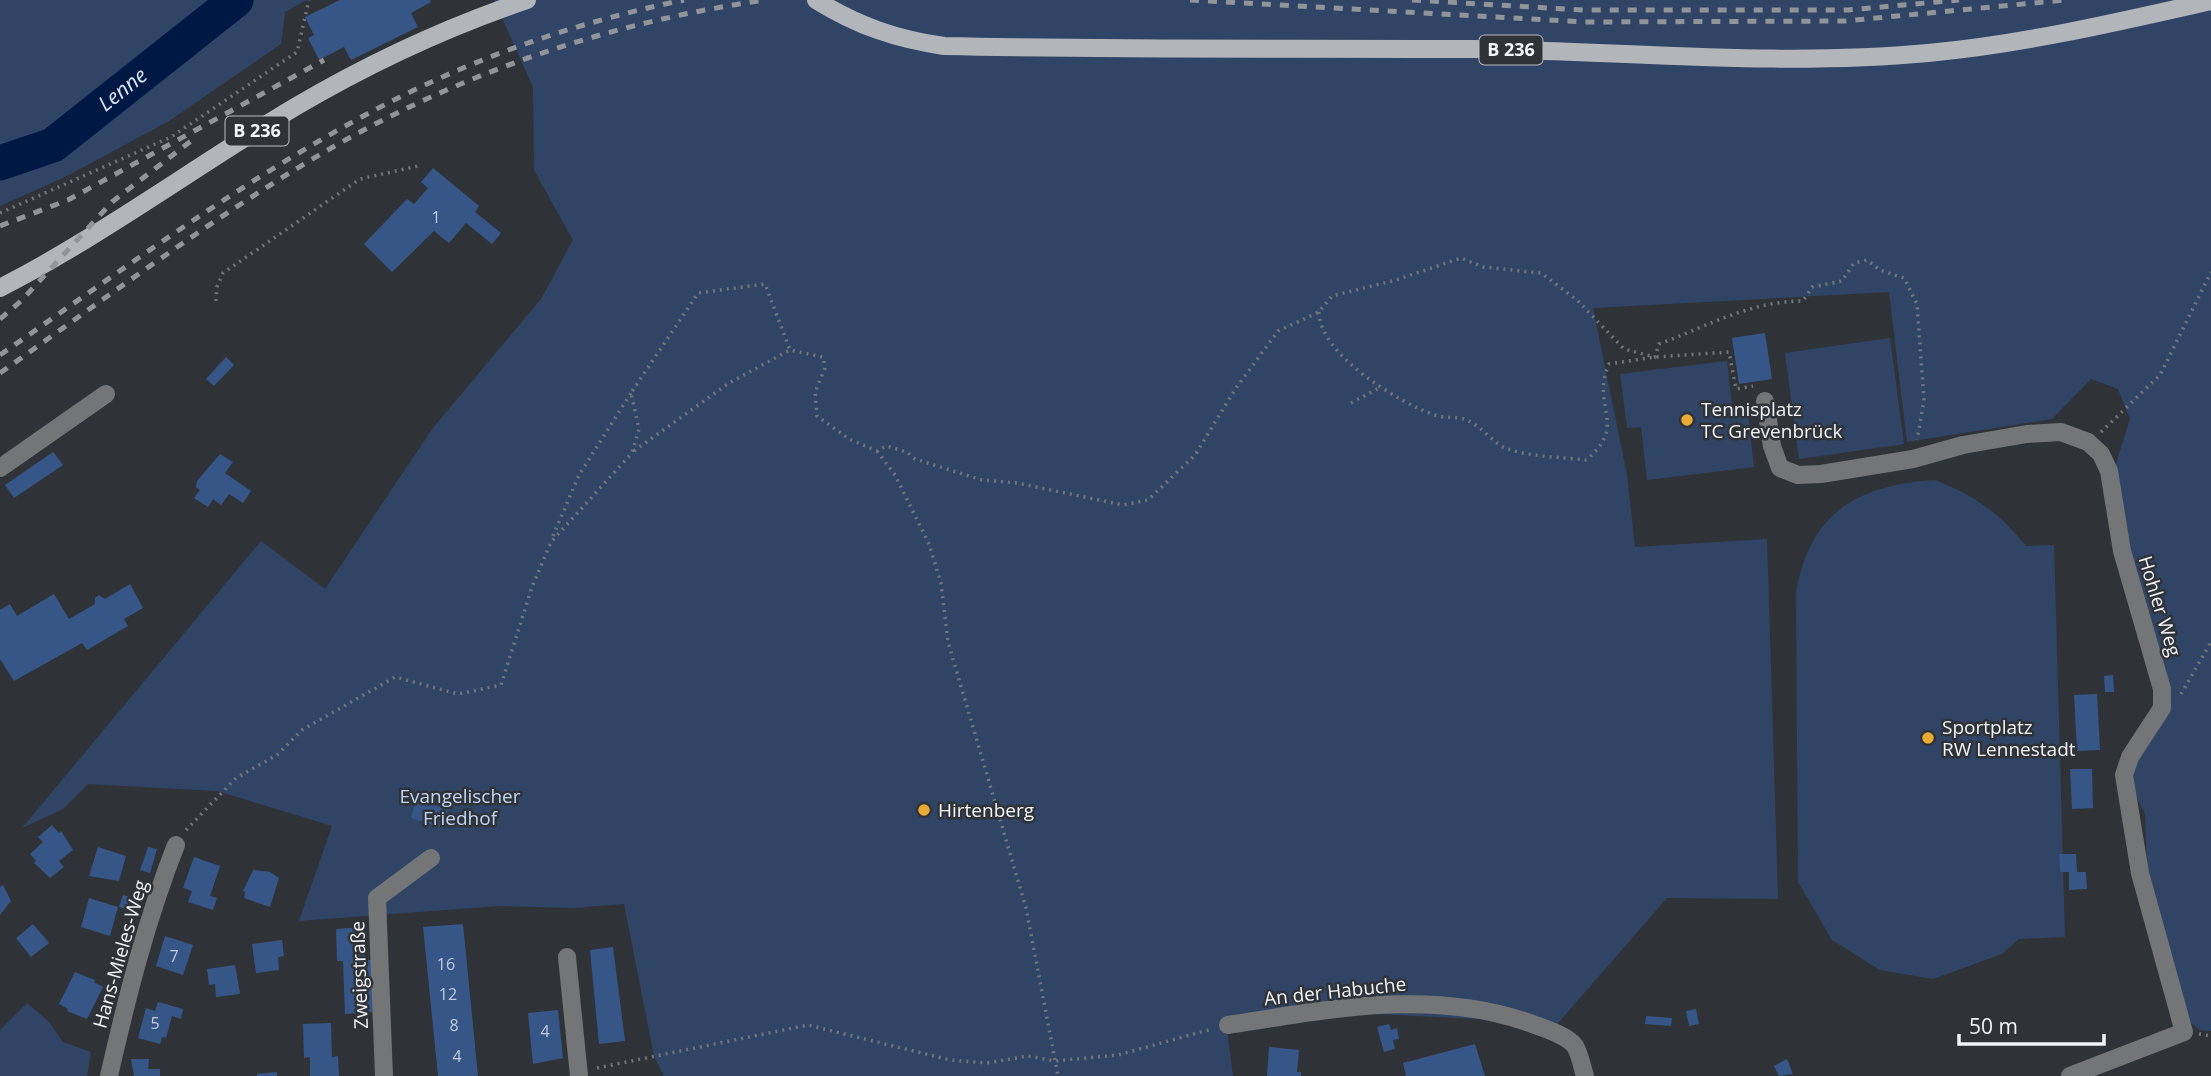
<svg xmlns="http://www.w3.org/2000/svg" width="2211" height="1076" font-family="'Open Sans',sans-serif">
  <rect width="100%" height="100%" fill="#2f3338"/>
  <g fill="#304565">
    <path d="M0,0H307L285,12L281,44L169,121L67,176L0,206Z"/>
    <path d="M494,0H2211V1031L2199,1030L2189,1021L2147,868L2145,814L2133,791L2132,778L2137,762L2169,714L2161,658L2126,548L2116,464L2130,419L2118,389L2091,379L2052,419L1907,442L1889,292L1593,308L1627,475L1635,547L1767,539L1778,899L1667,898L1545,1038L1498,1020L1355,1013L1227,1030L1233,1076H664L654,1056L624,904L574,908L499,906L299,921L332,826L217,791L88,784L63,809L22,828L261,541L325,589L433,428L541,299L573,240L534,170L533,87Z"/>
    <path d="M1890,338L1904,444L1799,459L1785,353Z"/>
    <path d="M1727,361L1733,414L1748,412L1754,467L1647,480L1641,427L1627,428L1620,374Z"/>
    <path d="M1935,480C1977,497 1998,512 2026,546L2054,545L2065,937L2019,939L2002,954L1933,979L1880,970L1832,940L1798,882L1796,594C1809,513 1857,485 1935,480Z"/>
    <path d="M27,1003L49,1022L63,1042L91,1052L87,1076H0V1030Z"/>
  </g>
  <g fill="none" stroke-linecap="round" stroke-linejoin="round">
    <path stroke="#001844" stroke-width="35" id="s1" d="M0,163L53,145L236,0"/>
  </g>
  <g fill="#355687">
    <path d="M340,0H430L431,2L411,13L418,27L351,60L344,47L319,60L308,38L314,35L305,17Z"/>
    <path d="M433,168L479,206L475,212L501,233L492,244L466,223L449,243L434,231L392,272L364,244L407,199L414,204L428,188L421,182Z"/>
    <path d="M1765,333L1772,379L1739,384L1732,338Z"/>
    <path d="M226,357L234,365L214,386L206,379Z"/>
    <path d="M53,452L63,465L14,498L5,485Z"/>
    <path d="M220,454L233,462L225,473L251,491L243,503L229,494L221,505L213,499L208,507L194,498L200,490L196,487L197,481Z"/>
    <path d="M130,584L143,608L124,619L128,626L87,650L82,643L14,681L0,659V610L10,604L17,616L54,594L69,619L95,604V598L99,595L105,599Z"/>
    <path d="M2113,675L2114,692H2105L2104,676Z"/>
    <path d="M2097,694L2100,750L2077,751L2074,695Z"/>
    <path d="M2070,769H2092L2093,808L2072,809Z"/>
    <path d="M416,799L448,809L443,828L411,818Z"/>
    <path d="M52,825L59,833L61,831L73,850L59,861L64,867L50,878L34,863L36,861L30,854L43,842L38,837Z"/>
    <path d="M98,847L126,856L119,881L89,876Z"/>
    <path d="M148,847L157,849L150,873L140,870Z"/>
    <path d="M2059,854H2076L2077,872H2086L2087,889L2069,890V872H2060Z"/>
    <path d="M194,857L220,866L210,896L217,898L213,910L188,902L192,891L183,888Z"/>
    <path d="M253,870L270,872L279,878L270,907L244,898L245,892L243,891Z"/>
    <path d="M3,885L11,901L0,915V887Z"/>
    <path d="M123,895L140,900L136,912L119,907Z"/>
    <path d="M89,898L118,907L110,936L81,927Z"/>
    <path d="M33,924L49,943L31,957L16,938Z"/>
    <path d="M463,924L478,1076H438L423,927Z"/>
    <path d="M364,927L365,960H371L374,1012L345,1014L343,961H337L336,929Z"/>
    <path d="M165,936L193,945L183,975L156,966Z"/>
    <path d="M282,940L284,956L278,957L279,970L256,973L252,944Z"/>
    <path d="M613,947L625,1041L599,1044L590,950Z"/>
    <path d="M235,965L240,994L216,997L215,984L209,985L207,969Z"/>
    <path d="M75,972L95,980L94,982L103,987L87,1019L67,1011L68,1009L59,1004Z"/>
    <path d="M158,1002L183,1009L181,1019L172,1016L166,1038L162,1037L160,1044L138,1038L146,1008L155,1011Z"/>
    <path d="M1696,1009L1699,1024L1689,1026L1686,1011Z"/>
    <path d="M558,1010L563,1058L533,1064L528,1013Z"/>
    <path d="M1646,1016L1672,1018L1671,1026L1645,1024Z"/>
    <path d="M331,1023L332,1057L338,1056L339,1076H310V1057L304,1058L303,1024Z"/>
    <path d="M1389,1024L1391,1030L1397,1028L1399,1039L1393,1040L1395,1049L1384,1052L1377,1027Z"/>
    <path d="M1475,1044L1485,1076H1406L1403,1063Z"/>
    <path d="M1269,1047L1299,1050L1297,1072H1301V1076H1267Z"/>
    <path d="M131,1059H149L148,1069H160V1076H134Z"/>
    <path d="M1787,1059L1793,1074L1779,1076L1774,1066Z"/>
    <path d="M277,1072V1076H257V1074Z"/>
  </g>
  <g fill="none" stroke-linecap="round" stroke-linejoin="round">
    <g stroke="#72767a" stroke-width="3.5" stroke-dasharray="2 5" stroke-linecap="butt">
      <path d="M0,213L171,137L297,52L309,0"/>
      <path d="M216,301L217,287L223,273L360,179L418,166"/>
      <path d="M1319,312C1319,354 1399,403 1435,415C1445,419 1457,416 1467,420C1482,427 1495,444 1505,448C1529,457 1561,457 1586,460C1629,425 1590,406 1609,364L1655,357L1729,352L1736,389L1753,386"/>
      <path d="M1351,403L1379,388"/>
      <path d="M2101,432L2160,375L2211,272"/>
      <path d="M634,451L729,383L790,350"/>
      <path d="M877,451L895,475L929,544L941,583L948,642L1026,908L1058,1076"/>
      <path d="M553,536L579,475L631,393"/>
      <path d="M2181,694L2211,642"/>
      <path d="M186,830L236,778L277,755L302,730L395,677L458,694L501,685L532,587L551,542L632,453L639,429L631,393L698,293L765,284L790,350L823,357L825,368L815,392L817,416L849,439L877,451L886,446L907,452L915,459L982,480L1017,483L1123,505L1148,500L1195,455L1236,388L1278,331L1319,312L1332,296L1396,280L1461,258L1483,267L1541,273L1577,300L1624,349L1655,357L1659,344C1708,326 1750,301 1803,301L1812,287L1842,281L1854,263L1867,260L1880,270L1904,278L1917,304L1924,400L1917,440"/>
      <path d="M2199,1034L2211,1036"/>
      <path d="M597,1068L808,1025L950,1060L987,1063L1028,1056L1055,1061L1118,1055L1212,1029"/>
    </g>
    <g stroke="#737577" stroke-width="18">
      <path d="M1765,401L1772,446L1780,468L1798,475L1821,474L1913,459L1963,445L2027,434L2061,432L2088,442L2101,454L2109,471L2122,551L2162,689V708L2130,757L2124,775L2140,873L2184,1032L2070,1076"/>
      <path d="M0,468L106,394"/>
      <path d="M567,957L579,1076"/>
      <path d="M1228,1025C1331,1009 1437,987 1538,1026C1549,1030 1567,1036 1575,1046C1580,1054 1582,1067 1585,1076"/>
      <path d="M109,1076C127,997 146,921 176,845"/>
      <path d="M384,1076L377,898L431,858"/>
    </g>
    <g stroke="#b2b6bb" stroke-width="18">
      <path d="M816,0C858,26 896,39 944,46C1121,50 1298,48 1475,49C1626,51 1777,67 1928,53C2024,44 2118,22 2211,1"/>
      <path d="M0,288C103,235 196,166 295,107C368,64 447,27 527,0"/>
    </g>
    <g stroke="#919498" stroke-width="5" stroke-dasharray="9 9" stroke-linecap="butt">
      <path d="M1190,0L1584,22L1845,21L2065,0"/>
      <path d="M1412,0L1583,10H1848L1959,0"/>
      <path d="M0,226L68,200L324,60"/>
      <path d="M0,319L21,301L112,202L191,141"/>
      <path d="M0,355C131,264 261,166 404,95C493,51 587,20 684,0"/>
      <path d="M0,373C109,296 217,214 333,147C466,71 615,21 766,0"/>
    </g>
  </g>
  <g fill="#eaaa38" stroke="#2f3338" stroke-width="2.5">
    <circle cx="1687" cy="420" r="7"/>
    <circle cx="1928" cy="738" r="7"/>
    <circle cx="924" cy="810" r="7"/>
  </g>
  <g text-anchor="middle" stroke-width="5" stroke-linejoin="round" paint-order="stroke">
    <g font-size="16" fill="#c3ccdb">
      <text x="436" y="223">1</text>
      <text x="174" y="962">7</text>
      <text x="446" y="970">16</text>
      <text x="448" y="1000">12</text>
      <text x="155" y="1029">5</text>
      <text x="454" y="1031">8</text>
      <text x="545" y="1037">4</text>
      <text x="457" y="1062">4</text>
    </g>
    <g fill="#2f3338" stroke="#b8babe" stroke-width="2">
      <rect x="1479.5" y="35.5" width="63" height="29" rx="5"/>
      <rect x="225.5" y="116.5" width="63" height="29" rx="5"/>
    </g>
    <g font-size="18" font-weight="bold" fill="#f2f4f7">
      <text x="1511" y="56">B 236</text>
      <text x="257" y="137">B 236</text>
    </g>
    <g font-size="19" fill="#f2f4f7" stroke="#2f3338" text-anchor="start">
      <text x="1701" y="416">Tennisplatz<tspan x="1701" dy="22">TC Grevenbrück</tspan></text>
      <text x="1942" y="734">Sportplatz<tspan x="1942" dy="22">RW Lennestadt</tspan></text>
      <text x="938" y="817">Hirtenberg</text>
    </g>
    <g font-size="19" fill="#f2f4f7" stroke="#2f3338">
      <text transform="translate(2160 606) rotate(73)" y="7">Hohler Weg</text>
      <text transform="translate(120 954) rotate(-74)" y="7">Hans-Mieles-Weg</text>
      <text transform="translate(359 975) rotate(-92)" y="7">Zweigstraße</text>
      <text transform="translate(1335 991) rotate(-6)" y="7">An der Habuche</text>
    </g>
    <g font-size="19" fill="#c1d6f4" stroke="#2f3338">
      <text x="460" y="803">Evangelischer<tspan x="460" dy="22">Friedhof</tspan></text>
    </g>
    <g font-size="21" font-style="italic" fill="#dbe5f5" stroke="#2f3338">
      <text dy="7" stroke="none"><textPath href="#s1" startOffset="145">Lenne</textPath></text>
    </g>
  </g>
  <path d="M1959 1034v10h145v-10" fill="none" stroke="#f2f4f7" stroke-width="3.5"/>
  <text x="1969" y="1034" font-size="21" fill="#f2f4f7" stroke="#2f3338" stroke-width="5" paint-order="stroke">50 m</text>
</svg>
